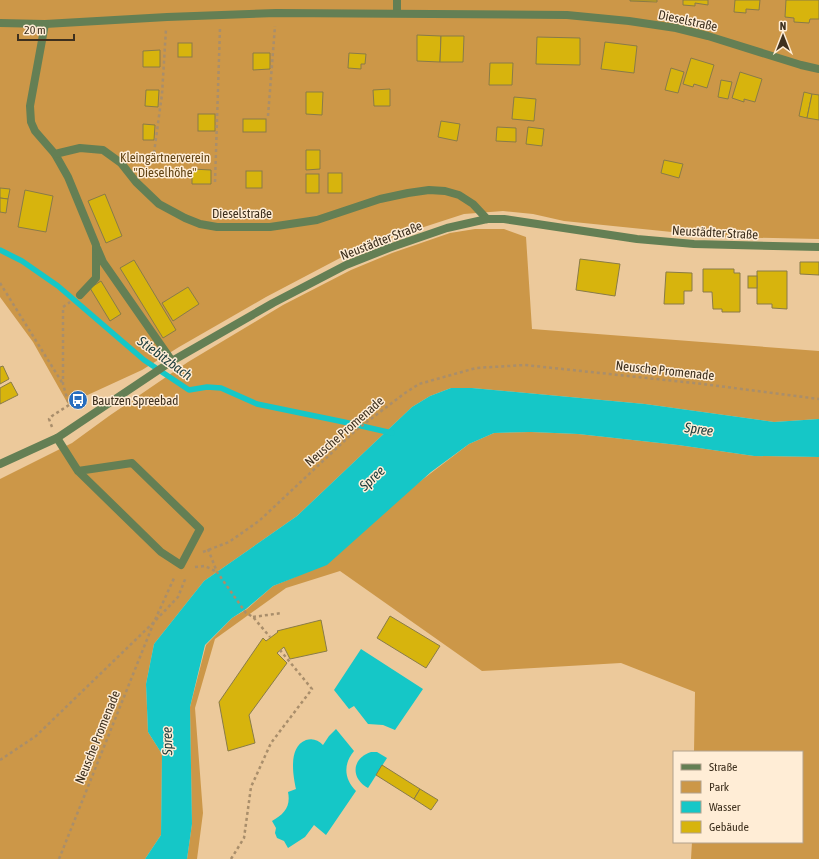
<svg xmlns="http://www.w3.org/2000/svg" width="819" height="859" font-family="'Asap Condensed',sans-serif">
  <rect width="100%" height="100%" fill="#ecc99b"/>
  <g fill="#cc9748">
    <path d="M0,0H819V239L721,237L564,221L533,214L503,211L464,214L387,239L342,257L266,297L179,347L142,370L68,404L33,342L0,297Z"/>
    <path d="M475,229H504L526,237L532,329L819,351V419L774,422L645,404L472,388H451L430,396L412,407L297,516L204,581L154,644L146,684L148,732L162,754L161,835L145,859H0V479L72,443L109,416L188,362L283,305L351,270L392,253L450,233Z"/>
    <path d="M531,432L578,434L678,445L754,456L819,457V859H691L692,842H802V752H694L695,692L621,663L482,671L340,571L286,588L215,639L195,708L203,813L197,859H187L192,824L190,707L206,645L232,618L247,609L273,586L295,577L469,444L494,433Z"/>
  </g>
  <g fill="#15c7c7">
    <path d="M451,388H472L645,404L774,422L819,419V457L754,456L678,445L578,434L531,432L494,433L469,444L431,472L327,565L273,586L246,609L232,618L205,645L190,707L192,824L187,859H145L161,835L162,754L148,732L146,684L154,644L204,581L297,516L412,407L430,396Z"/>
    <path d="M361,649L423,689L395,730L383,725L368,724L354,706L349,709L334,690Z"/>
    <path d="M336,729L354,751C343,764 344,779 356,791L326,835L314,825L305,837L288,848L284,841L277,838L275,833L276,828L272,821C284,814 291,807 288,792L296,789C293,775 288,747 306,740C313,738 318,740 323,745L329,736Z"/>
    <path d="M371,752H377L387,758L368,788C350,778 352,758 371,752Z"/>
  </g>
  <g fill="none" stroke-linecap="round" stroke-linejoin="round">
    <path stroke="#15c7c7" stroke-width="5.5" d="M0,250L22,261L58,286L144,360L189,390L207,387L221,388L257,404L344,422L392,433"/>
  </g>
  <g fill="#d7b40d" stroke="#897b48">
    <path d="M630,0H657V2L630,1Z"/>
    <path d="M683,0H708V5L695,3V6L683,5Z"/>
    <path d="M735,0H760L759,10L746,9V13L734,12Z"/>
    <path d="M786,0H819V19H810L809,23L794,22V18L785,17Z"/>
    <path d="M417,35L441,36L440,62L417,61Z"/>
    <path d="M441,36H464L463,62H440Z"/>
    <path d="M537,37L580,38V65L536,64Z"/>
    <path d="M605,42L637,46L634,73L601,69Z"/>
    <rect x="178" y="43" width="14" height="14"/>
    <path d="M160,50V67H143V51Z"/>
    <path d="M253,53H270V69L253,70Z"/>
    <path d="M349,53L366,54L365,64H361V69L348,68Z"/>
    <path d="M691,58L714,65L707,88L694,84L693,87L683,84Z"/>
    <path d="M490,63H513L512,85H489Z"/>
    <path d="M671,68L684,72L678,93L665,90Z"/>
    <path d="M740,72L762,79L755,102L744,99V102L732,98Z"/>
    <path d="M721,80L732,82L728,99L718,97Z"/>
    <path d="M390,89V106H374L373,90Z"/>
    <path d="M146,90H159L158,107L145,106Z"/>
    <path d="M306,92H323L322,115L306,114Z"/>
    <path d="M804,92L812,94L807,118L799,116Z"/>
    <path d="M812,94L819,95V120L807,118Z"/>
    <path d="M514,97L536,99L534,121L512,119Z"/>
    <rect x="198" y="114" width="17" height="17"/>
    <rect x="243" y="119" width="23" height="13"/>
    <path d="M441,121L460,124L457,141L438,137Z"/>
    <path d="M143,124L155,125L154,140H143Z"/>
    <path d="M497,127L516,128V142L496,141Z"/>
    <path d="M528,127L544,129L542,146L526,144Z"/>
    <path d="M306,150H320V169L306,170Z"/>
    <path d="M664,160L683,164L679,178L661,173Z"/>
    <path d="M192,169L211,170V184H192Z"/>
    <rect x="246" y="171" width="16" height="17"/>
    <rect x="328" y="173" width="14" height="20"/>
    <rect x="306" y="174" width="13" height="19"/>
    <path d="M0,188L10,189L8,199L0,198Z"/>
    <path d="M25,190L53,196L46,232L18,227Z"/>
    <path d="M105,194L122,236L106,243L88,201Z"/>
    <path d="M0,198L8,199L6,213L0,212Z"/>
    <path d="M580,259L620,264L615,296L576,290Z"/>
    <path d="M134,260L176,330L163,338L120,268Z"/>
    <path d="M800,262H819V275L800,274Z"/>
    <path d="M703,269H734V273H740V312H722V309H713L712,292H703Z"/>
    <path d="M757,271H787V309L772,308V304H757Z"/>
    <path d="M666,272L692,273V291H684V304H664Z"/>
    <rect x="748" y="276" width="9" height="12"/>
    <path d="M101,281L121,314L110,321L90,288Z"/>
    <path d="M188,287L199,304L173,321L162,303Z"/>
    <path d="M3,366L9,379L0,384V367Z"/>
    <path d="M11,382L18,395L0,404V388Z"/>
    <path d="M390,616L440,646L426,668L377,638Z"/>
    <path d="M321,620L327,651L290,659L284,647L277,653L287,663L249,715L255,743L228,751L219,702L263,638L266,641L278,632L277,631Z"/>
    <path d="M382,765L420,789L414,799L376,775Z"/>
    <path d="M420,789L438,800L431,810L414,799Z"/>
  </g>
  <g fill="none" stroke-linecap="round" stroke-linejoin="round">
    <g stroke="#a98e6b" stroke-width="2.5" stroke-dasharray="3 3" stroke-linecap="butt">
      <path d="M268,116L275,26"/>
      <path d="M154,153L162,94L166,29"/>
      <path d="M215,182L220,28"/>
      <path d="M0,283L63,384"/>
      <path d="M52,427L49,419L52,416L69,405L63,384V307L70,302"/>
      <path d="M208,549L217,572L246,613L253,617L270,637"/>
      <path d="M203,552L229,542L259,521L355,431L405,393L419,384L476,368L525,365L703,384L819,399"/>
      <path d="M195,567L205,566L217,572"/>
      <path d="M253,617L282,613"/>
      <path d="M0,760L36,736L154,622L178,597L186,577"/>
      <path d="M59,859L154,622L175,576"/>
      <path d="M231,859L244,838L251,787L271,743L312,689L280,650"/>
    </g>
    <g stroke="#647f54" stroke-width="8">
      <path d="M397,13V0"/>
      <path d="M55,154L68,177L96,245V278L80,295"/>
      <path d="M97,248L103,262L172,361"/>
      <path d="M57,438L78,471L161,552L181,565L200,529L132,463L78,471"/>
    </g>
    <g stroke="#647f54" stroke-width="8">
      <path d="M0,23L45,24L167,17L276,13L567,15L629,21L676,28L708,36L801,65L819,69"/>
      <path d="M45,24L30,106L31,122L35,131L55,154L80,148L103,150L121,163L136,182L159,204L185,218L200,224L217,227H270L317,220L380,199L408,193L429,190L445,191L459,195L473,204L487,219"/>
    </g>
    <path stroke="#647f54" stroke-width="8" d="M0,464L57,438L172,361L273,303L346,265L389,248L447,228L487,219H504L637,239L694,244L819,247"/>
  </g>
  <defs>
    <symbol id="bus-disc" viewBox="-11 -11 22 22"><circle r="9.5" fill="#276dbe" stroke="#ffedd6"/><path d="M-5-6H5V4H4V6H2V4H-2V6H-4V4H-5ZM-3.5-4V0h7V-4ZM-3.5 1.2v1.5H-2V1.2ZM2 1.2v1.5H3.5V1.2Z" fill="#fff"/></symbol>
  </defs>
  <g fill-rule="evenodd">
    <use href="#bus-disc" x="67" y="389" width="22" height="22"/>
  </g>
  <g text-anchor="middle" stroke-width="3" stroke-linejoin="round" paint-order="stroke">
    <g font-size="13" fill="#3e301e" stroke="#ffedd6">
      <text transform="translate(688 20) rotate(12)" y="5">Dieselstraße</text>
      <text x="242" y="218">Dieselstraße</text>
      <text transform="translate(715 232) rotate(3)" y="5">Neustädter Straße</text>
      <text transform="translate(381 240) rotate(-21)" y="5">Neustädter Straße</text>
      <text transform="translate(665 370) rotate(6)" y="5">Neusche Promenade</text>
      <text transform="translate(344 431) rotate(-41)" y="5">Neusche Promenade</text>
      <text transform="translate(97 737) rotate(-68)" y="5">Neusche Promenade</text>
    </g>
    <g font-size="13" fill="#634414" stroke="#ffedd6">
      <text x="165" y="162">Kleingärtnerverein<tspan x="165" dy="15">"Dieselhöhe"</tspan></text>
    </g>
    <g font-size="13" fill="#3e301e" stroke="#ffedd6" text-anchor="start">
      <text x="92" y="405">Bautzen Spreebad</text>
    </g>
    <g font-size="14" font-style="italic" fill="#1b3b3a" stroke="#ffedd6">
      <text transform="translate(165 358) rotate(36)" y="5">Stiebitzbach</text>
      <text transform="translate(699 429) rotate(8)" y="5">Spree</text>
      <text transform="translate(372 478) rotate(-43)" y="5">Spree</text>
      <text transform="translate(167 741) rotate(-91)" y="5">Spree</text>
    </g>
  </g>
  <rect x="673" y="751" width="130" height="92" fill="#ffedd6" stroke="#b2a18c"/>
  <rect x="681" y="764" width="20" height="6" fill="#647f54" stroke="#b2a18c"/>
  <text x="709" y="771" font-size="12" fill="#3e301e">Straße</text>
  <rect x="681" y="781" width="20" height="12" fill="#cc9748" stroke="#b2a18c"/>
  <text x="709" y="791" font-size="12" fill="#3e301e">Park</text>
  <rect x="681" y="801" width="20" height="12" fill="#15c7c7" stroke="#b2a18c"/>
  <text x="709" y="811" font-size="12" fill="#3e301e">Wasser</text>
  <rect x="681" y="821" width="20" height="12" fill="#d7b40d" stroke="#b2a18c"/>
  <text x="709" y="831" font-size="12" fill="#3e301e">Gebäude</text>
  <g transform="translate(783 36)" stroke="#ffedd6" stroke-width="3" paint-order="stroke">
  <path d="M0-3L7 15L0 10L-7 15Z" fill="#3e301e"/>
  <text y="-6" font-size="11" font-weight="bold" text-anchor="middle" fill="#3e301e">N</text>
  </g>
  <path d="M18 34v6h56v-6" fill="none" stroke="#3e301e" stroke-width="2"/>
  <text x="24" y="34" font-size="12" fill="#3e301e" stroke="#ffedd6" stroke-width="3" paint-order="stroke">20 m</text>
</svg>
